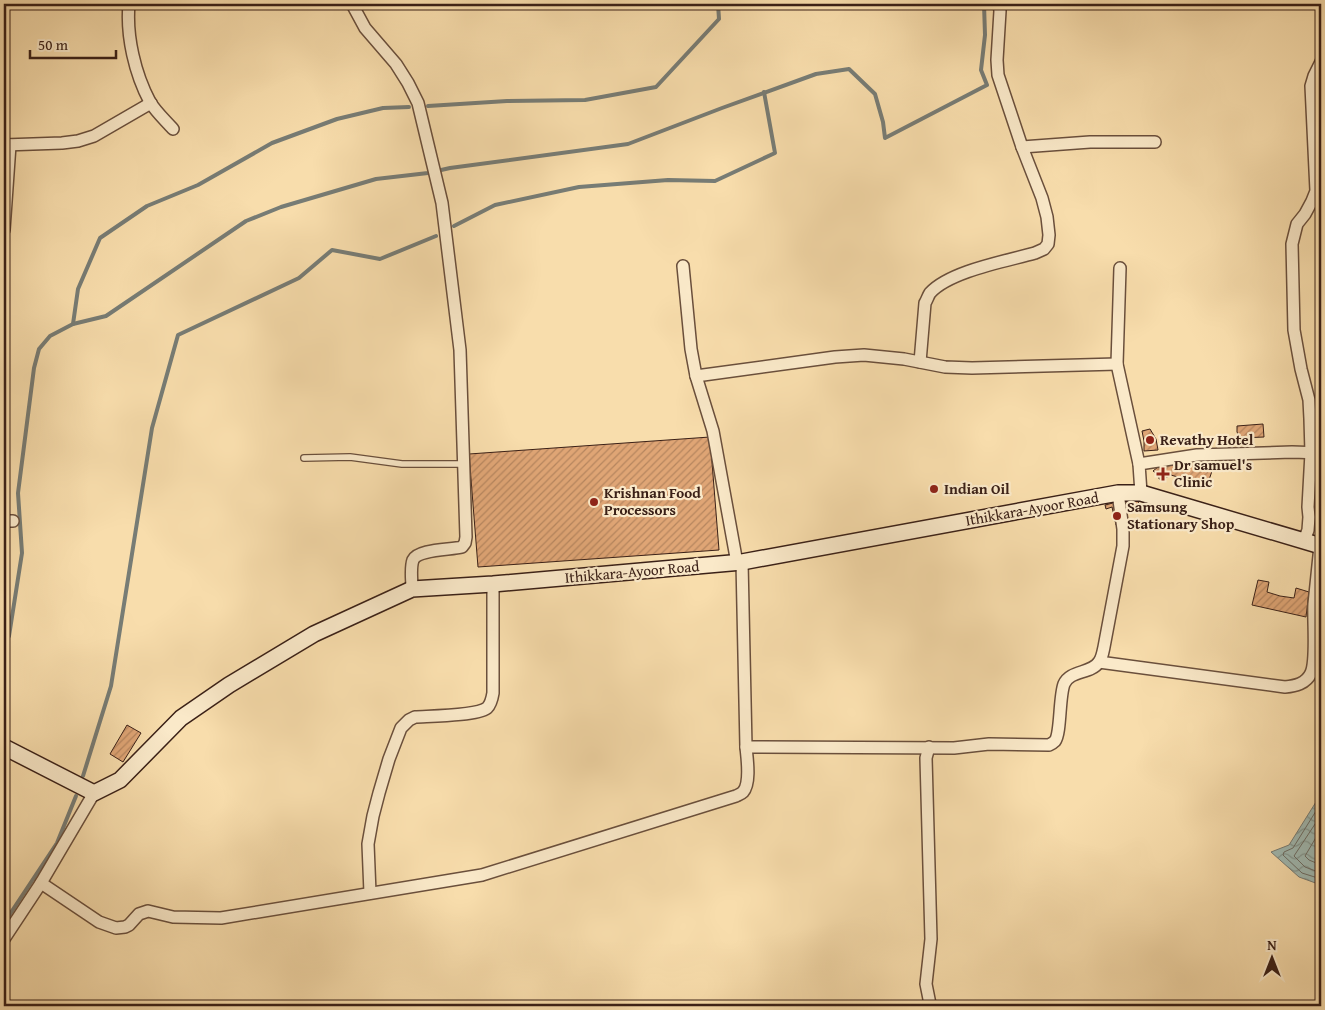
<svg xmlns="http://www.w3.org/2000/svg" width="1325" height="1010" font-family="'Gentium Book Plus',serif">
  <defs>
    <pattern id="water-waves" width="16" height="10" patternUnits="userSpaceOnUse" patternTransform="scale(1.25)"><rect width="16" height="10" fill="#a0bab3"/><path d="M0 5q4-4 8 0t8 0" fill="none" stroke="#839791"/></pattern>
    <pattern id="building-hatch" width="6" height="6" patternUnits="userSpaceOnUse" patternTransform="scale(1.25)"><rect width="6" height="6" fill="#dfa575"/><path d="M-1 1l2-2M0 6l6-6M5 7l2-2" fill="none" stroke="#b6865f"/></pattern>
  </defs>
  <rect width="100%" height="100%" fill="#f8ddac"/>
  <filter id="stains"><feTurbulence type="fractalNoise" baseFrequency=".004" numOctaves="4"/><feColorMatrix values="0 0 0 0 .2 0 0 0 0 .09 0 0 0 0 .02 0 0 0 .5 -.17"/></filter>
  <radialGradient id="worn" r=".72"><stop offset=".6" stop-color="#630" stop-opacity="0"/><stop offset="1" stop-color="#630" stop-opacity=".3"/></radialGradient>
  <path fill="url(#water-waves)" stroke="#777c75" d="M1321,794V885L1299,877L1271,852L1289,845Z"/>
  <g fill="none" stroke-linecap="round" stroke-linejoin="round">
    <g stroke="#6d6d65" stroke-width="1">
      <path d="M1321,803L1293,848L1284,852L1283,855L1302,873L1321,879"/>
      <path d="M1321,815L1294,856L1305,867L1321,873"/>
      <path d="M1321,829L1305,856L1309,860L1321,865"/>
    </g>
    <g stroke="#777c75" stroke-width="4">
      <path d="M428,106L507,101L585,100L656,87L719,19L718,4"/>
      <path d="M454,226L495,205L579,187L668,180L715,181L775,153L764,92"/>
      <path d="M73,324L78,289L100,238L147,206L198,185L272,143L337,119L383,108L409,107"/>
      <path d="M4,643L9,636L22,553L18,493L34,368L39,349L50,336L73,324L106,316L246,221L281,207L376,179L428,173L450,168L628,144L722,108L816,74L849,69L875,94L883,122L885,138L987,85L981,70L985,35L984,4"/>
      <path d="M83,776L111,686L152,428L178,335L299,278L332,250L380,259L436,236"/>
      <path d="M4,923L57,843L76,796"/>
    </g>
  </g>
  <g fill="url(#building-hatch)" stroke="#3a2017">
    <path d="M1263,424L1264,437L1240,438L1237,432V426Z"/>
    <path d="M1150,429L1156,439L1158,450L1144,451V441L1142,431Z"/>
    <path d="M710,437L719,550L478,567L469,454Z"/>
    <path d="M1216,459L1207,486L1171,475L1163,479H1159V475L1153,471L1163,463Z"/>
    <path d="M1138,498L1139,508L1127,509L1126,500Z"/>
    <path d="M1117,502L1121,524L1116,525L1112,507L1106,509L1105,505Z"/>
    <path d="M1258,580L1269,582L1267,592L1280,596L1294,598L1296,588L1309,592L1306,617L1252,605Z"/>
    <path d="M127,725L141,733L123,762L110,754Z"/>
  </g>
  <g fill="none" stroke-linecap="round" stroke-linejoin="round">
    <defs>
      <path id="lane" d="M304,458L350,457L402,464H464"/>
      <g id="street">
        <path d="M129,4C126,36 135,74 150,102C156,112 166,121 173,129"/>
        <path d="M352,4L365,28L396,64L408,83L418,103L442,203L460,350L466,537L465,543L462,547C451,550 418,549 413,560C410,568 412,580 412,589"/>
        <path d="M4,145L62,143L78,141L94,136L151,103"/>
        <path d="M1022,147L1090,142H1155"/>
        <path d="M4,230L10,145"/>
        <path d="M683,266L691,349L696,376L713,431L737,563"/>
        <path d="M1120,268L1117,364L1139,464"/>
        <path d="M920,362L925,303C927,300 928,296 930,293C950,271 1007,261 1035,253L1044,249L1048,244L1049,235L1047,217L1042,198L1022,147L998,75L997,60L1000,11L999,4"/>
        <path d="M696,376L835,357L864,355L904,359L945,367L972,368L1117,364"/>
        <path d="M1141,493L1139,464L1197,455L1292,452L1321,453"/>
        <path d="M4,521H13"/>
        <path d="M1304,541L1308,530L1309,517L1308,507L1311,453L1310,419L1309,400L1301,369L1294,330L1292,244L1297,224L1305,214L1312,201L1316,191L1311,86L1314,76L1321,62"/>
        <path d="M1099,662L1285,687C1295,686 1306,684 1311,673C1317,660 1313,621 1314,604C1316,584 1318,565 1320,546"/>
        <path d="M746,747L954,748L989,744L1049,745C1051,744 1053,743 1055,741C1061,733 1059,697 1064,684C1070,670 1091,674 1099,662C1102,658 1103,652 1104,647L1123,546V529L1118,493"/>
        <path d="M929,747L926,758L931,939L926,984L930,1004L929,1006"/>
        <path d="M41,883L99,922L116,928L125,927L129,925L139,914L148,911L173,917L221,918L482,875L736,796C738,795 741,794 743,792C751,783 747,758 746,747L742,562"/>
        <path d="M370,893L368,844L373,816L379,793L389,759L401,728L409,720L415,717C430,716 476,716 487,708C491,704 492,699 493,693V584"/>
        <path d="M4,939L41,883L94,793"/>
      </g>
      <path id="secondary" d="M4,747L94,793L120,780L181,718L229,685L314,634L412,589L493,584L742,562L1118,493H1141L1321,546"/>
    </defs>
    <use href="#lane" stroke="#6a4f3c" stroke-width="8"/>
    <use href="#street" stroke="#6a4f3c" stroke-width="14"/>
    <use href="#secondary" stroke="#3a2017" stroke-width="18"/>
    <use href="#lane" stroke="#fae9c9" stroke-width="5.5"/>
    <use href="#street" stroke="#fae9c9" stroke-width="11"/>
    <use href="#secondary" stroke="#fae9c9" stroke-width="15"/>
  </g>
  <g fill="#8f2418" stroke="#fae9c9" stroke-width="2">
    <circle cx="1150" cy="440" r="5"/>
    <path d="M1160.5 466.5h5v5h5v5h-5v5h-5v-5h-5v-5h5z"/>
    <circle cx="934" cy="489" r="5"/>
    <circle cx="594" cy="502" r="5"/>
    <circle cx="1117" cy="516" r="5"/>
  </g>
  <g text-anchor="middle" stroke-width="4.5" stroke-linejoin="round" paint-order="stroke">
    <g font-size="15" font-weight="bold" fill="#3a2017" stroke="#fae9c9" text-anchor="start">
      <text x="1160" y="445">Revathy Hotel</text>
      <text x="1174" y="470">Dr samuel's<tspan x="1174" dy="17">Clinic</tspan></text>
      <text x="944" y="494">Indian Oil</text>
      <text x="604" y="498">Krishnan Food<tspan x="604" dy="17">Processors</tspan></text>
      <text x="1127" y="512">Samsung<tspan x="1127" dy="17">Stationary Shop</tspan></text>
    </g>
    <g font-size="15" fill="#3a2017" stroke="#fae9c9">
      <text transform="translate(1032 509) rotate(-10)" y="5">Ithikkara-Ayoor Road</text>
      <text transform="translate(632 572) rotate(-5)" y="5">Ithikkara-Ayoor Road</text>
    </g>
  </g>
  <rect width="1325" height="1010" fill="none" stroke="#f8ddac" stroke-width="20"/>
  <rect x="5" y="5" width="1315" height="1000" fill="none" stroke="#3a2017" stroke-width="2.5"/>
  <rect x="10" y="10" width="1305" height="990" fill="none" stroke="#3a2017"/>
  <g transform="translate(1272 958)" stroke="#fae9c9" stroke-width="4" paint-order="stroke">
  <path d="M0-4L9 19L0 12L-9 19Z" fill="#3a2017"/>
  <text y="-8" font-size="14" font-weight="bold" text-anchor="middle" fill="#3a2017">N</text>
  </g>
  <path d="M30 50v8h86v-8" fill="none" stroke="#3a2017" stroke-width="2.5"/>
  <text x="38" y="50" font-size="15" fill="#3a2017" stroke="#fae9c9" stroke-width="4" paint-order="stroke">50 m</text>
  <rect width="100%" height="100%" filter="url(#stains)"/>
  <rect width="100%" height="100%" fill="url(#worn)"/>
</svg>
